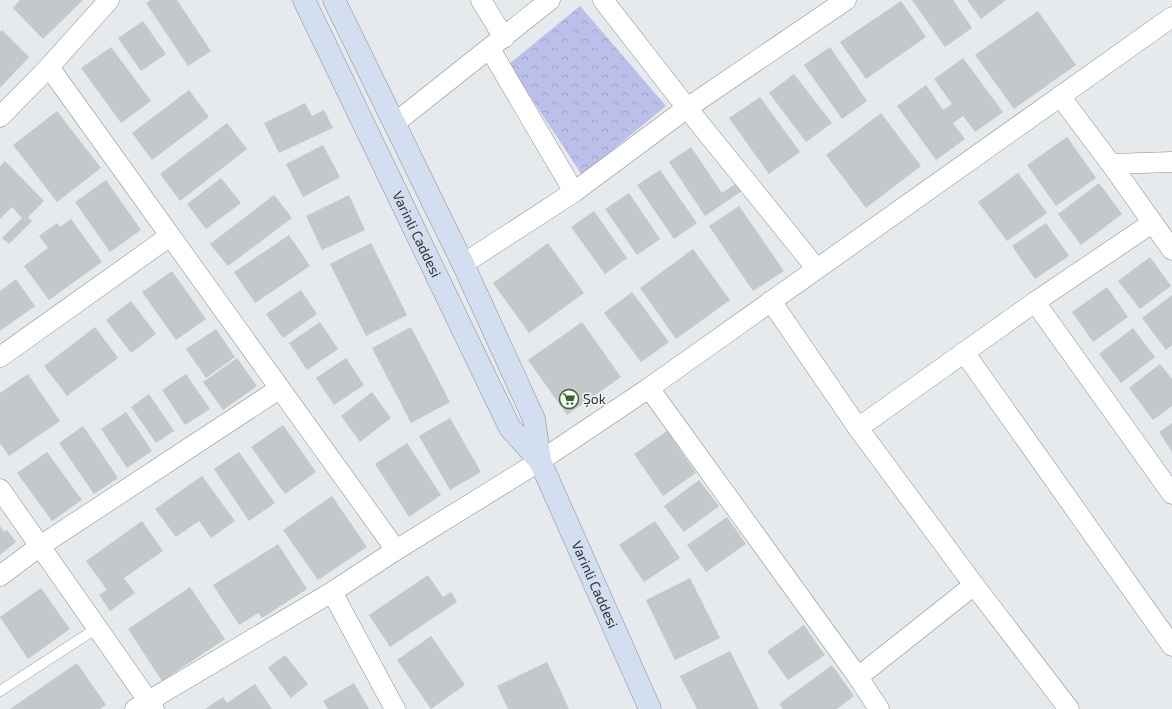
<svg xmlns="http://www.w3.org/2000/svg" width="1172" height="709" font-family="'Exo 2',sans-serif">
  <defs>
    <pattern id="park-crowns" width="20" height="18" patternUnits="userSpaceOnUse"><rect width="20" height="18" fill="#bac0ea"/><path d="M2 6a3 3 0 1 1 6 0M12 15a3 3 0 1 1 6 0" fill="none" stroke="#a0a5c9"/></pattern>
  </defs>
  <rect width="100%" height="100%" fill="#e6eaed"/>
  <path fill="url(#park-crowns)" d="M580,6L666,106L582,175L509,64Z"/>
  <g fill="#c3c8ca">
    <path d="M20,0H83L43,39L13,8Z"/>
    <path d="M151,0H177L211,51L188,66L146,3Z"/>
    <path d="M912,0H953L972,28L945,47Z"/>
    <path d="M967,0H1006L981,19Z"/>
    <path d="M901,1L926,37L866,79L840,42Z"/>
    <path d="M1038,11L1076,65L1014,109L975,55Z"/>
    <path d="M143,21L166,54L141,71L118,38Z"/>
    <path d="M2,30L29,57L0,88V32Z"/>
    <path d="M111,47L151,101L121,123L81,68Z"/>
    <path d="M830,47L867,101L842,119L804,65Z"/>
    <path d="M963,58L1003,112L975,132L963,116L953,123L965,139L936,160L897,106L926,85L943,110L952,104L934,79Z"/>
    <path d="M794,74L832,123L806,142L769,93Z"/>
    <path d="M189,90L209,117L152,160L132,133Z"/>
    <path d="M760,97L800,152L769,174L729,118Z"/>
    <path d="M305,103L312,116L324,110L333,128L279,153L264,123Z"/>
    <path d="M57,111L101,168L57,202L13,145Z"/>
    <path d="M881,113L921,166L866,208L826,155Z"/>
    <path d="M227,123L247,149L180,201L160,174Z"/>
    <path d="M1067,137L1096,178L1056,206L1027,165Z"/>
    <path d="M323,145L340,177L303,197L286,164Z"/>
    <path d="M691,147L722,193L737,183L742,191L705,216L669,162Z"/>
    <path d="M5,161L44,201L28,217L32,221L9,244L2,238L22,218L12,207L0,219V166Z"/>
    <path d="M660,170L697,223L674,239L637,185Z"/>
    <path d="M1018,173L1047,213L1007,241L978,202Z"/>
    <path d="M221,178L241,203L206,229L187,204Z"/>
    <path d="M106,180L141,230L110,252L75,202Z"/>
    <path d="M1099,183L1122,214L1081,245L1058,214Z"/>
    <path d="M629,193L660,239L637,255L605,209Z"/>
    <path d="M274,195L292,218L228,266L210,244Z"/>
    <path d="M349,195L365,230L322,250L306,216Z"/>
    <path d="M739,206L784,271L753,291L709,226Z"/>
    <path d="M594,211L627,258L605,274L571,227Z"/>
    <path d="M71,219L102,262L49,300L24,266L48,248L39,236L57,223L60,227Z"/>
    <path d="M1046,223L1069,256L1035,279L1012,246Z"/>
    <path d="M289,235L310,266L255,303L234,272Z"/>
    <path d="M371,243L407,315L366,336L330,264Z"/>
    <path d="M548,243L584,293L529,333L493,283Z"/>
    <path d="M693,249L730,300L676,339L640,288Z"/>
    <path d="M1150,257L1171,286L1140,309L1118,281Z"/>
    <path d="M172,271L206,319L176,340L142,292Z"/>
    <path d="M16,279L35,306L0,331V291Z"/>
    <path d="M1107,287L1128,317L1093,342L1072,312Z"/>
    <path d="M301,290L317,314L283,338L266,314Z"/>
    <path d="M632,292L669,342L641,362L604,313Z"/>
    <path d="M1172,295V345L1166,350L1142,318Z"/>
    <path d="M131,301L156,334L131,353L106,320Z"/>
    <path d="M320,322L338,349L307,370L289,343Z"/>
    <path d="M582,322L621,377L567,415L528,360Z"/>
    <path d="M95,327L118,358L67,396L44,366Z"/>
    <path d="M411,327L450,402L411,423L372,348Z"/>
    <path d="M1133,328L1155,357L1121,383L1099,354Z"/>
    <path d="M216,329L235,357L206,378L186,349Z"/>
    <path d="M237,358L257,386L223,410L203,382Z"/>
    <path d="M346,358L364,385L334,405L316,378Z"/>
    <path d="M1160,364L1172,379V406L1153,420L1129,388Z"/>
    <path d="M28,374L60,421L9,456L0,443V393Z"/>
    <path d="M186,374L210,409L185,425L162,390Z"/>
    <path d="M372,392L391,418L360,442L341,416Z"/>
    <path d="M149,394L174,431L156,443L131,407Z"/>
    <path d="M126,412L152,451L127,468L101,429Z"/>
    <path d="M450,418L481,472L450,490L419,436Z"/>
    <path d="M1172,423V452L1159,432Z"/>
    <path d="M283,425L316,472L285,494L251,447Z"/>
    <path d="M83,426L118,478L94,494L59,443Z"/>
    <path d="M667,431L696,473L663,496L634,454Z"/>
    <path d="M407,443L441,495L409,517L375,464Z"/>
    <path d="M47,452L82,500L52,521L17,473Z"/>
    <path d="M239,452L275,503L249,521L214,469Z"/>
    <path d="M202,476L235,521L211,538L199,521L176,537L155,509Z"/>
    <path d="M699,480L719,506L684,532L664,506Z"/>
    <path d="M332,496L367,547L318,580L283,530Z"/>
    <path d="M727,517L746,544L706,572L687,545Z"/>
    <path d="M142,521L163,551L124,578L135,593L110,611L99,595L107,590L86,561Z"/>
    <path d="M655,521L680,558L644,582L619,545Z"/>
    <path d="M0,526L4,532L7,530L16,542L0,555Z"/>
    <path d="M278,544L307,589L262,618L258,613L239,625L213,585Z"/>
    <path d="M428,575L443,597L451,592L457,602L390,647L369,615Z"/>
    <path d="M690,578L720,638L675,660L646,600Z"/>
    <path d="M190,587L225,639L162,681L128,629Z"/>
    <path d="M41,588L70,629L28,659L0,617Z"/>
    <path d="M804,625L825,655L788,680L767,651Z"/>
    <path d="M431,636L465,685L431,709L397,660Z"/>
    <path d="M730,651L759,709H697L680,676Z"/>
    <path d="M285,655L308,684L291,698L268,668Z"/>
    <path d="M547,662L569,709H508L497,686Z"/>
    <path d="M77,663L106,705L100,709H10Z"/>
    <path d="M832,665L854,696L837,709H783L779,704Z"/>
    <path d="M354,683L369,709H328L323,701Z"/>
    <path d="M255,684L272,709H205L223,697L227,703Z"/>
  </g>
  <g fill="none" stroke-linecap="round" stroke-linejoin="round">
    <defs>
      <path id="lane" d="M0,691L97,628"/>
      <g id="street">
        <path d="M481,0L504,38"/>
        <path d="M603,0L687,108L816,268"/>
        <path d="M490,49L574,192"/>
        <path d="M49,67L396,550"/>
        <path d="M1060,96L1111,164L1172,250"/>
        <path d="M0,117L49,67L109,0"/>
        <path d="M395,123L550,0"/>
        <path d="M1111,164L1172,162"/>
        <path d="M463,264L574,192L687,108L846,0"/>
        <path d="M771,301L858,428L974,585L1069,709"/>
        <path d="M1035,302L1172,494"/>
        <path d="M964,352L1172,646"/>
        <path d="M0,357L170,236"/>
        <path d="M649,388L858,677L879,709"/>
        <path d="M858,428L1035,302L1152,223"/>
        <path d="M0,489L154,709"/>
        <path d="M0,576L40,546L279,389"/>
        <path d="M332,592L395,709"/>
        <path d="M858,677L974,585"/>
        <path d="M135,709L332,592L396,550L540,461L649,388L1172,17"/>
      </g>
      <g id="secondary">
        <path id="s1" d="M304,0L510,428L540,461"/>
        <path id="s2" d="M334,0L463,264L534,419L540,461L650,709"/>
      </g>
    </defs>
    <use href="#lane" stroke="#8a8e91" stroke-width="11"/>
    <use href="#street" stroke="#8a8e91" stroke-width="21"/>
    <use href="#secondary" stroke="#8a8e91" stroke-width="23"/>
    <use href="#lane" stroke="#fff" stroke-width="10"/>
    <use href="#street" stroke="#fff" stroke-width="20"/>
    <use href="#secondary" stroke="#d3def0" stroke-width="22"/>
  </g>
  <defs>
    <symbol id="supermarket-ring" viewBox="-11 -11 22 22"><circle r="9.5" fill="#f3f7fa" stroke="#386421" stroke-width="1.5"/><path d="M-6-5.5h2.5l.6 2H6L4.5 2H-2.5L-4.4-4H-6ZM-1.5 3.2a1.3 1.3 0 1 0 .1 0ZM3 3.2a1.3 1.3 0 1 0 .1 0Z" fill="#386421"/></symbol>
  </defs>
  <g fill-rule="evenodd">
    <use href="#supermarket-ring" x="558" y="388" width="22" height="22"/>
  </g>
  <g text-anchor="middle" stroke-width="3" stroke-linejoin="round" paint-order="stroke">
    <g font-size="14" fill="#323334" stroke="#f3f7fa">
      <text dy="5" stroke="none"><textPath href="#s1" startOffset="260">Varinli Caddesi</textPath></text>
      <text dy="5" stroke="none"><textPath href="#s2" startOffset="642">Varinli Caddesi</textPath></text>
    </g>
    <g font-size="14" fill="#323334" stroke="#f3f7fa" text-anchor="start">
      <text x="583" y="404">Şok</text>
    </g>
  </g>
</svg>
